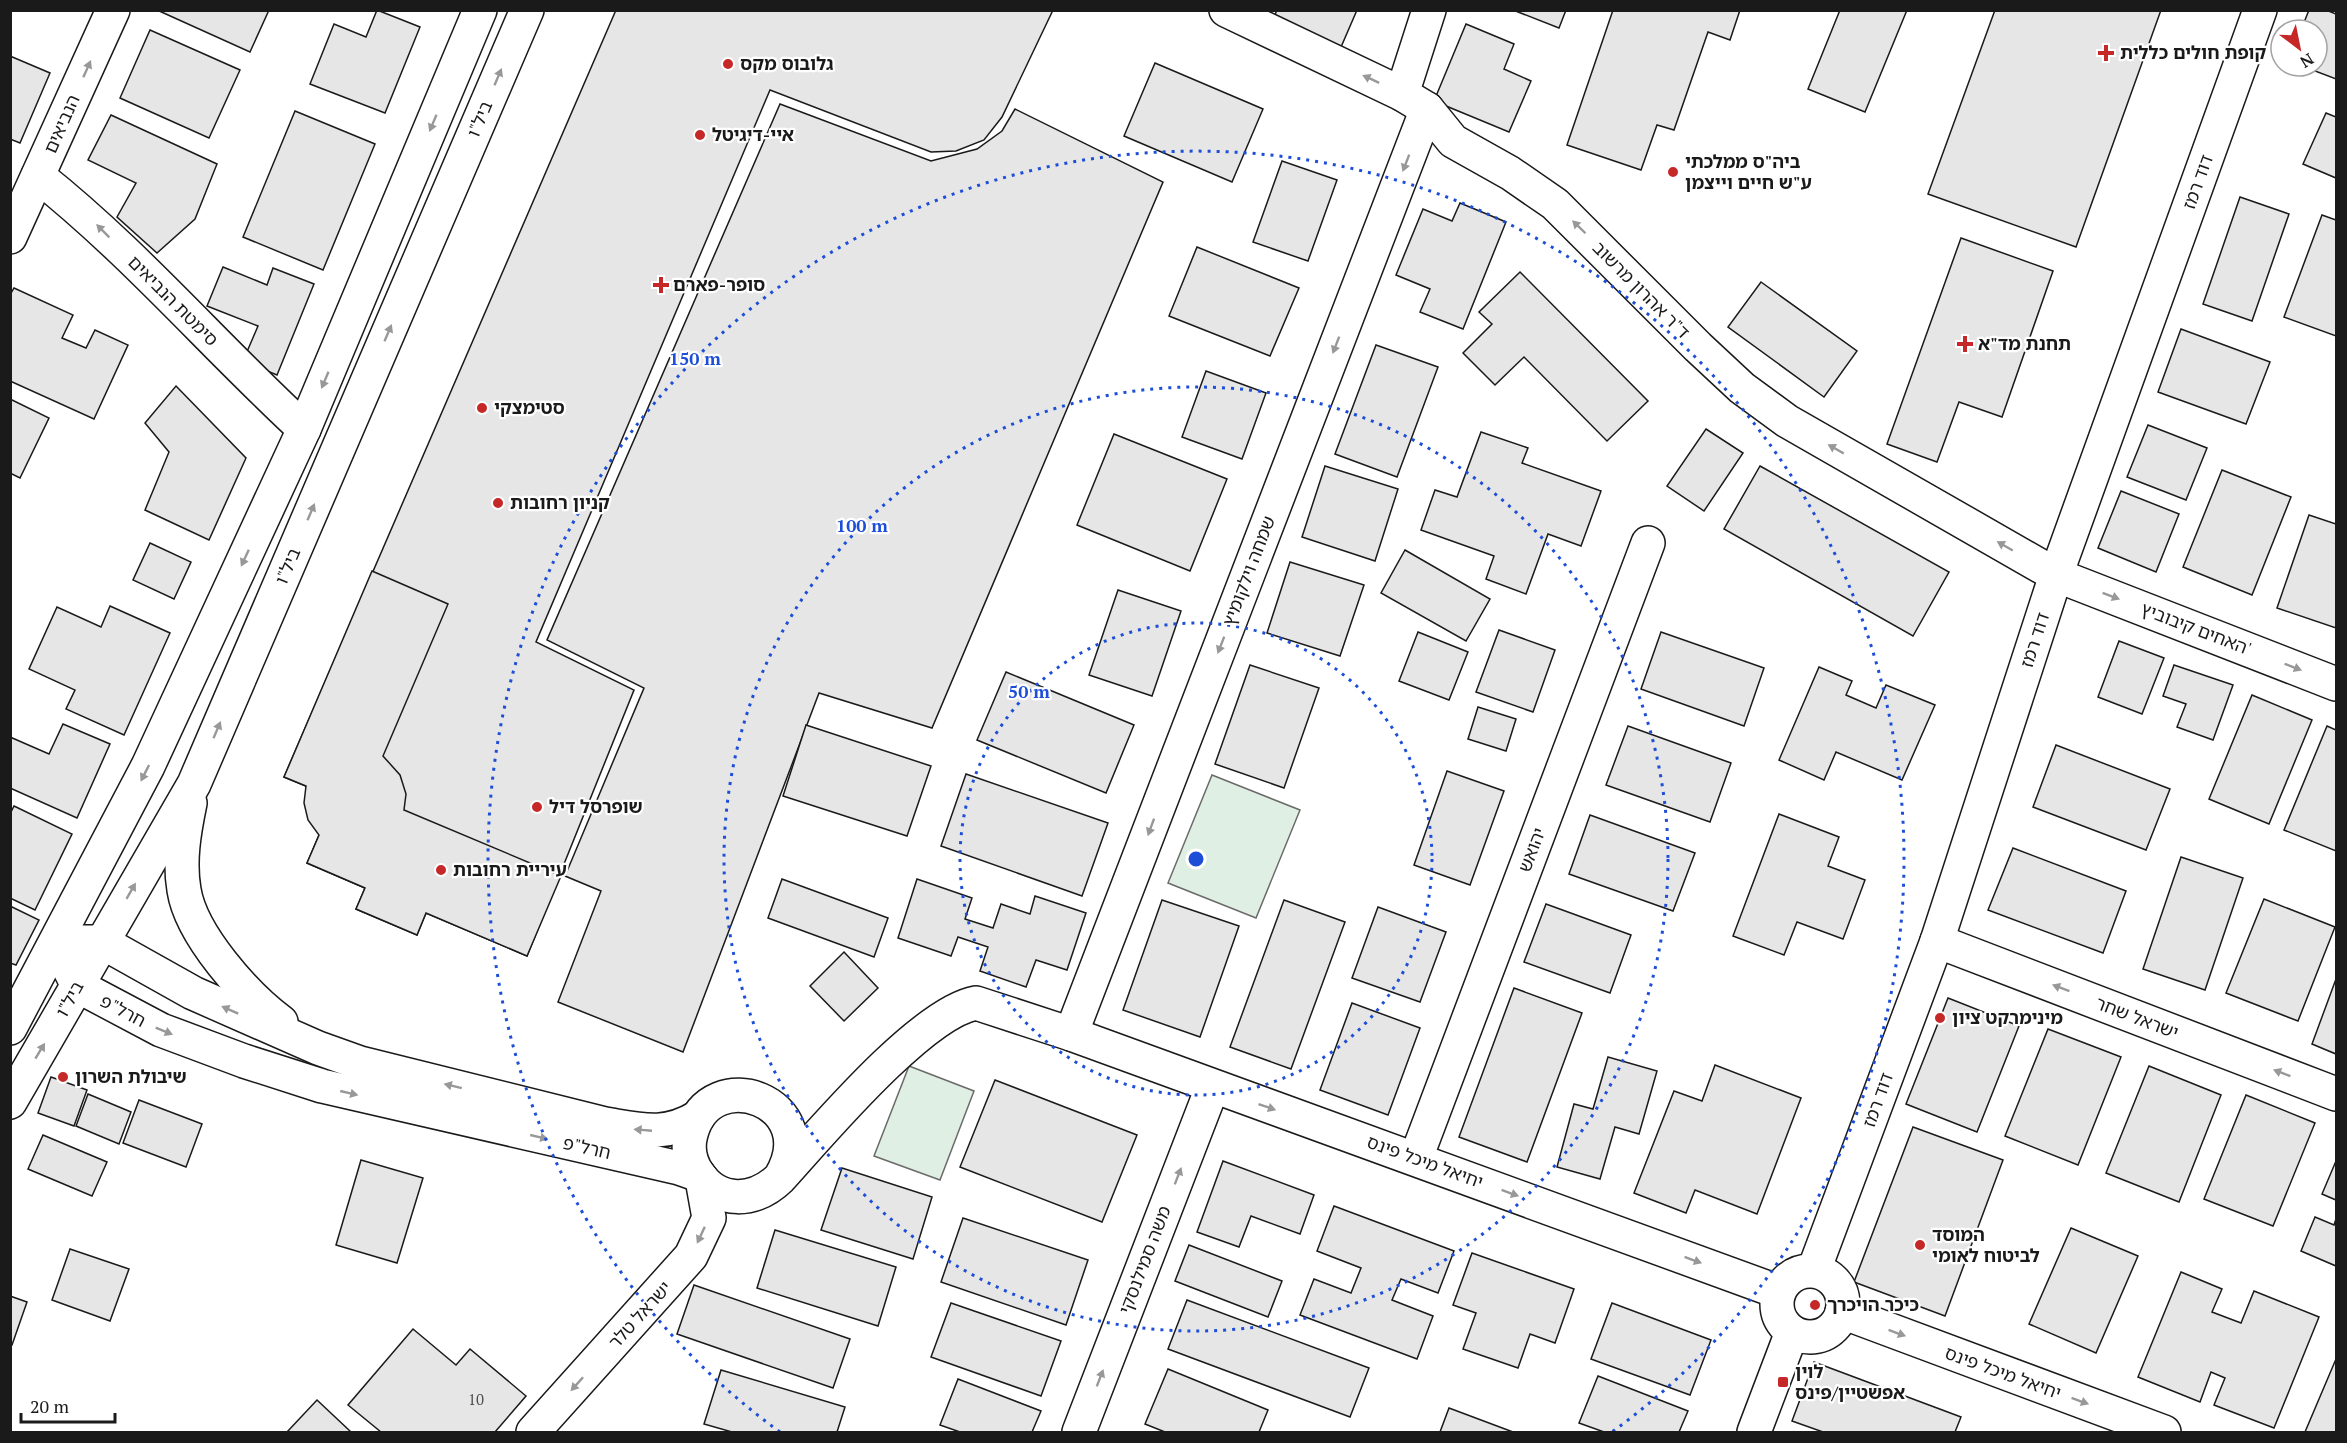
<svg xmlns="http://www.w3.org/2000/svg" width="2347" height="1443" font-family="'PT Serif','Noto Sans Hebrew',serif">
  <rect width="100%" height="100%" fill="#fff"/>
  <g fill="#e0efe3" stroke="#6a6a6a" stroke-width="1.5">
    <path d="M1212,775L1300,810L1256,918L1168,883Z"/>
    <path d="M909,1066L974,1091L940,1180L874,1156Z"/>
  </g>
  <g fill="#e6e6e6" stroke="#1a1a1a" stroke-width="1.5">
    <path d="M157,10H269L250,52Z"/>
    <path d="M377,10L420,27L385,113L310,84L334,24L366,37Z"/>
    <path d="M616,10H1053L1002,117L984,140L956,151L931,152L770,90L536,642L634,690L527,956L426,913L417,935L356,909L365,888L307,863L335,798L284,777Z"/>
    <path d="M1277,10H1357L1338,54L1270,26Z"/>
    <path d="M1513,10H1566L1559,28Z"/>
    <path d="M1613,10H1740L1730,40L1708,32L1674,130L1657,125L1641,170L1567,145Z"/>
    <path d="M1840,10H1907L1865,112L1808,89Z"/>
    <path d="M1995,10H2161L2076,247L1928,194Z"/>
    <path d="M2309,10H2326L2336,14V79L2302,66H2317V30H2301Z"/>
    <path d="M1466,24L1514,44L1504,69L1531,81L1509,132L1434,101Z"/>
    <path d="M150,30L240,70L209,138L120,98Z"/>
    <path d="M10,56L50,73L20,143L10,139Z"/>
    <path d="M1155,63L1263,109L1232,182L1124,136Z"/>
    <path d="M780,104L931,161L977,149L1002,131L1015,109L1163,182L932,728L819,693L683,1052L558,1002L601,891L565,876L644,688L547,640Z"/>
    <path d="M295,111L375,144L323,270L243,237Z"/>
    <path d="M2326,113L2336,117V178L2303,164Z"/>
    <path d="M111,115L217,164L195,219L157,253L117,217L136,183L88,160Z"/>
    <path d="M1282,161L1337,180L1308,261L1253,242Z"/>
    <path d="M2240,197L2289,214L2252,321L2203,304Z"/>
    <path d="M1460,203L1506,222L1463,329L1420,312L1430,289L1396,275L1423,209L1452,221Z"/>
    <path d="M2322,215L2336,220V336L2284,317Z"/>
    <path d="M1961,238L2053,271L2002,417L1959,402L1937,462L1887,444Z"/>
    <path d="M1197,247L1299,288L1270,356L1169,316Z"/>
    <path d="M223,267L267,285L273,268L314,284L277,375L243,361L258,326L207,306Z"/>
    <path d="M1520,272L1648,401L1607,441L1524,357L1495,385L1463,353L1492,324L1479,312Z"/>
    <path d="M1761,282L1857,351L1824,397L1728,327Z"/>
    <path d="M14,288L73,315L62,338L86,348L95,330L128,345L94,419L10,381V295Z"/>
    <path d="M2181,329L2270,362L2246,424L2158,392Z"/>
    <path d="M1376,345L1438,367L1397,477L1335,454Z"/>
    <path d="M1206,371L1266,393L1242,459L1182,437Z"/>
    <path d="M176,386L246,458L209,540L145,510L169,452L145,423Z"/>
    <path d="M10,399L49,418L20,478L10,473Z"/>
    <path d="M2148,425L2207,448L2186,500L2127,477Z"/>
    <path d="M1706,429L1743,453L1704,511L1667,486Z"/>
    <path d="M1481,432L1528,448L1522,463L1601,491L1581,546L1548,534L1526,594L1486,579L1494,556L1421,530L1435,490L1457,497Z"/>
    <path d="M1114,434L1227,479L1190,571L1077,525Z"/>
    <path d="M1325,466L1398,489L1375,561L1302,537Z"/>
    <path d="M1760,466L1949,572L1913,636L1724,529Z"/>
    <path d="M2222,470L2291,497L2252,595L2183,567Z"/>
    <path d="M2121,491L2179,514L2156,572L2098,548Z"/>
    <path d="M2309,515L2336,524V628L2277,608Z"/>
    <path d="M150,543L191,562L174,599L133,580Z"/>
    <path d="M1405,550L1490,599L1466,641L1381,593Z"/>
    <path d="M1290,562L1364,585L1340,656L1267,633Z"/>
    <path d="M372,571L448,604L383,756L400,775L406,794L404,810L561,876L527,956L426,913L417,935L356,909L365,888L307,863L319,835L308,820L304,803L306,786L284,777Z"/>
    <path d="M1118,590L1181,611L1152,696L1089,675Z"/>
    <path d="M110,606L170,633L124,735L66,709L75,690L29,669L57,607L101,627Z"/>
    <path d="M1499,630L1555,650L1533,712L1476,692Z"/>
    <path d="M1418,632L1468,652L1449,700L1399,681Z"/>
    <path d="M1661,632L1764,668L1744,726L1641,689Z"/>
    <path d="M2119,641L2164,658L2142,714L2098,697Z"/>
    <path d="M1250,665L1319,688L1284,788L1215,764Z"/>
    <path d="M2174,665L2233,685L2213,740L2177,727L2186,704L2163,696Z"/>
    <path d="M1819,667L1852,681L1846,695L1876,708L1886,685L1935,705L1902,780L1836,752L1824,780L1779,760Z"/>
    <path d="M1006,672L1134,725L1106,793L977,740Z"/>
    <path d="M2252,695L2312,720L2269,824L2209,799Z"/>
    <path d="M1478,707L1516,719L1506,751L1468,739Z"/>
    <path d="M63,724L110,744L77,818L10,788V737L49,754Z"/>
    <path d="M806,725L931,766L907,836L783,796Z"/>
    <path d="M1628,726L1731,763L1710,822L1606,785Z"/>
    <path d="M2327,726L2336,730V851L2284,830Z"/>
    <path d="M2056,745L2170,789L2146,850L2033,807Z"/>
    <path d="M1447,771L1504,791L1470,885L1414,865Z"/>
    <path d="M966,774L1108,823L1082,896L941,846Z"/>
    <path d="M14,806L72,834L35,910L10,898V814Z"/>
    <path d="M1779,814L1839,837L1828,866L1865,880L1843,939L1797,922L1784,955L1733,936Z"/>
    <path d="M1590,815L1695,853L1673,911L1569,874Z"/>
    <path d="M2013,848L2126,891L2103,953L1988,910Z"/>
    <path d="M2181,857L2243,878L2205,990L2143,969Z"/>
    <path d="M782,879L888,918L874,957L768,918Z"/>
    <path d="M917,879L972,898L965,919L993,928L1001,904L1030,914L1035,896L1086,913L1067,970L1036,960L1026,987L980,971L988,947L958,937L951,956L898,938Z"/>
    <path d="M2264,899L2335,927L2298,1021L2226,993Z"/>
    <path d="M1162,900L1239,926L1200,1037L1123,1010Z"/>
    <path d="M1284,900L1345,922L1291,1069L1230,1047Z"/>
    <path d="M1546,904L1631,935L1610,993L1524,962Z"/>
    <path d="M10,906L39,920L16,965L10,963Z"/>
    <path d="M1378,907L1446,932L1420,1002L1352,978Z"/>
    <path d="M844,952L878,988L844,1021L810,986Z"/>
    <path d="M2336,979V1054L2312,1044Z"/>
    <path d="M1514,988L1582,1013L1527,1162L1459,1137Z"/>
    <path d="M1948,998L2019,1026L1977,1132L1906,1104Z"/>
    <path d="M1352,1003L1420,1028L1388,1115L1320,1090Z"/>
    <path d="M2048,1029L2121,1057L2078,1165L2005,1136Z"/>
    <path d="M1608,1057L1657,1071L1639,1134L1615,1127L1600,1179L1557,1167L1574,1104L1593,1109Z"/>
    <path d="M1715,1065L1801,1098L1757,1214L1695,1190L1686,1213L1634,1193L1674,1091L1702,1101Z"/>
    <path d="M2149,1066L2221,1095L2179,1202L2106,1173Z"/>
    <path d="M51,1077L87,1090L74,1126L38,1113Z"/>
    <path d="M995,1080L1137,1135L1102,1222L960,1167Z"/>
    <path d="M88,1094L131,1112L119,1144L76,1126Z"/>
    <path d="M2246,1095L2315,1123L2273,1226L2204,1199Z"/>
    <path d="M139,1100L202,1124L186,1167L123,1143Z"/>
    <path d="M1913,1127L2003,1160L1945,1316L1854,1282Z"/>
    <path d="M43,1135L107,1162L92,1196L28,1169Z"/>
    <path d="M361,1160L423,1178L397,1263L336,1245Z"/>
    <path d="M1223,1161L1314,1195L1300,1234L1251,1216L1239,1247L1197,1232Z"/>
    <path d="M2336,1161V1200L2322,1194Z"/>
    <path d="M842,1168L932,1197L913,1259L821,1230Z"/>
    <path d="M1334,1206L1454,1251L1438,1293L1401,1279L1392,1300L1433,1316L1417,1359L1300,1315L1314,1279L1351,1293L1361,1268L1317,1251Z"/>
    <path d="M2315,1217L2334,1225L2336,1219V1266L2301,1251Z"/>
    <path d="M963,1218L1088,1260L1066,1325L941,1282Z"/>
    <path d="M2071,1228L2138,1256L2096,1353L2029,1324Z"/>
    <path d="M775,1230L896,1267L878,1326L757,1288Z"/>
    <path d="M1189,1245L1282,1281L1268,1317L1175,1281Z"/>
    <path d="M70,1249L129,1269L110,1321L52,1300Z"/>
    <path d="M1472,1253L1574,1289L1555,1343L1530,1334L1518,1368L1463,1349L1476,1313L1453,1305Z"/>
    <path d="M2181,1272L2222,1289L2212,1312L2241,1323L2254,1291L2319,1317L2274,1428L2214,1405L2225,1378L2211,1372L2200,1402L2138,1377Z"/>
    <path d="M694,1285L850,1339L833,1388L677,1334Z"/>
    <path d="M10,1296L27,1302L12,1345H10Z"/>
    <path d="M1187,1300L1369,1368L1350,1417L1168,1349Z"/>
    <path d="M951,1303L1061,1341L1041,1396L931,1357Z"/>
    <path d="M1612,1303L1711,1340L1690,1395L1591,1359Z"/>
    <path d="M413,1329L456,1365L470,1349L526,1396L495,1432H381L348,1405Z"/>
    <path d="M2336,1359V1432H2305Z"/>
    <path d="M1814,1362L1961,1417L1955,1432H1823L1792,1421Z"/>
    <path d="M1168,1369L1268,1410L1259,1432H1165L1145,1424Z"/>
    <path d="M721,1370L845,1407L837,1432H732L704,1424Z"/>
    <path d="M1598,1376L1688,1411L1679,1432H1604L1579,1423Z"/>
    <path d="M958,1379L1041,1411L1032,1432H960L940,1425Z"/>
    <path d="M317,1400L351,1432H287Z"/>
    <path d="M1449,1408L1513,1432H1440Z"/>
  </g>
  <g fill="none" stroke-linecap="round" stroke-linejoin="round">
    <defs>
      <g id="minor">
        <path d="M1226,10L1402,94L1427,109L1453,141L1510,173L1555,204L1698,347L1742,388L1787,421L2056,575L2336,684"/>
        <path d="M1402,94L1429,10"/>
        <path d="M38,176C134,252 214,346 304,429"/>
        <path d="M10,237L113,10"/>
        <path d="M190,803C184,832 179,861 184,890C191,935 246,996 281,1022"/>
        <path d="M1937,941L2336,1094"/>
        <path d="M82,942H102L193,993L318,1048L360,1063L605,1124C642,1130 665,1137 698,1117"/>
        <path d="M68,966L78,986L161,1030L244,1061L322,1086L679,1168L699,1175"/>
        <path d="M10,1028L148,766L304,429L480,10"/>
        <path d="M1071,1034L1427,109"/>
        <path d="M10,1102L194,784L527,10"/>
        <path d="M1416,1158L1648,543"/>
        <path d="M780,1178C826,1102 710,1060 691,1134C687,1148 690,1162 698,1174C719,1205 755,1202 780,1178C820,1134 921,1013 976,1003L1071,1034L1779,1292"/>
        <path d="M1814,1270L1937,941L2056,575L2260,10"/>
        <circle cx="1810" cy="1304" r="33"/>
        <path d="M1842,1312L2164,1432"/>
        <path d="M533,1432L691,1256L709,1218L702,1179"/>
        <path d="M1079,1432L1212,1088"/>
        <path d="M1754,1432L1792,1332"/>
      </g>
    </defs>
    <use href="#minor" stroke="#1a1a1a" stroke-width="36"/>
    <use href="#minor" stroke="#fff" stroke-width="33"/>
  </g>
  <defs><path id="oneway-solid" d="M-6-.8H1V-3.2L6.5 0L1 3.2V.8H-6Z" transform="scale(1.5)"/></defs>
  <g fill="#989898">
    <use href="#oneway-solid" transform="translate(87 69) rotate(-66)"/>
    <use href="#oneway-solid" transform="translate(498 77) rotate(-67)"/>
    <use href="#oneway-solid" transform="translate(1371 79) rotate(-155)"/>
    <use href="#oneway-solid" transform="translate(433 123) rotate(113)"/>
    <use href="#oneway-solid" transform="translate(1406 163) rotate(111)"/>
    <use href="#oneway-solid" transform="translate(1579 227) rotate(-136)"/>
    <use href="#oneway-solid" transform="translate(103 231) rotate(-135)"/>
    <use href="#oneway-solid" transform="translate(388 333) rotate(-67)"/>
    <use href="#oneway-solid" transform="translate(1336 345) rotate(111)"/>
    <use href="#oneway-solid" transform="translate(325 380) rotate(113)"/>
    <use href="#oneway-solid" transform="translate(1836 449) rotate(-150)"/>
    <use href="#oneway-solid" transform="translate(311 512) rotate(-67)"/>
    <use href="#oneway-solid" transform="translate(2005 546) rotate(-150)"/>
    <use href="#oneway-solid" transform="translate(245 558) rotate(115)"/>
    <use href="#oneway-solid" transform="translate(2111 596) rotate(21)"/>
    <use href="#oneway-solid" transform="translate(1221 645) rotate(111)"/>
    <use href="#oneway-solid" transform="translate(2293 667) rotate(21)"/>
    <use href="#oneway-solid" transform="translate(217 730) rotate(-67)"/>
    <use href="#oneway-solid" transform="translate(145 773) rotate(117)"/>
    <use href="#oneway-solid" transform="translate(1151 827) rotate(110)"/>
    <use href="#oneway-solid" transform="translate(131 891) rotate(-60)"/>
    <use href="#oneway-solid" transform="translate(2061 988) rotate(-159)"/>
    <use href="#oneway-solid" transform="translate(230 1010) rotate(-156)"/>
    <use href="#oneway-solid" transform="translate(164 1031) rotate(22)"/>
    <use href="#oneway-solid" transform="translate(40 1051) rotate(-59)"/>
    <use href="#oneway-solid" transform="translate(2282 1073) rotate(-159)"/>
    <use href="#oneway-solid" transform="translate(453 1086) rotate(-166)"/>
    <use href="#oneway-solid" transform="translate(349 1093) rotate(13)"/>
    <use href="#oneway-solid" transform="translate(1267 1107) rotate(19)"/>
    <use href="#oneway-solid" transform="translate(643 1130) rotate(-175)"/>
    <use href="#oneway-solid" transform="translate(539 1137) rotate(13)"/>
    <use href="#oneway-solid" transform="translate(1178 1176) rotate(-69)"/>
    <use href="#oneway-solid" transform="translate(1510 1193) rotate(20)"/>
    <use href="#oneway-solid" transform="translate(701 1235) rotate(115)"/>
    <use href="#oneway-solid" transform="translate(1693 1260) rotate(20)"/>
    <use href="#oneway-solid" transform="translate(1897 1333) rotate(20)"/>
    <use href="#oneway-solid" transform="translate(1100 1378) rotate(-69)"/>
    <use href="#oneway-solid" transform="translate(577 1384) rotate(132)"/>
    <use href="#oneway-solid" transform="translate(2080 1401) rotate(20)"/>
  </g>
  <g fill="none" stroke="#1d4ed8" stroke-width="3" stroke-dasharray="3 6">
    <circle cx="1196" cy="859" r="236"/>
    <circle cx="1196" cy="859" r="472"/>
    <path d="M780 1432A708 708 0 1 1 1612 1432"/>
  </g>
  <g fill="#c62828" stroke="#fff" stroke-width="2">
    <path d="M2103 44h6v6h6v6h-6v6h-6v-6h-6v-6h6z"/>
    <circle cx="728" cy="64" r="6"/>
    <circle cx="700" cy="135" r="6"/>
    <circle cx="1673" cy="172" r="6"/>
    <path d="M658 276h6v6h6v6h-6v6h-6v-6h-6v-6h6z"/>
    <path d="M1962 335h6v6h6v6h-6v6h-6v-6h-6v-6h6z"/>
    <circle cx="482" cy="408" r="6"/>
    <circle cx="498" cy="503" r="6"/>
    <circle cx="537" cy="807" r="6"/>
    <circle cx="441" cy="870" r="6"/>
    <circle cx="1940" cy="1018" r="6"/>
    <circle cx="63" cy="1077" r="6"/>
    <circle cx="1920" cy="1245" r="6"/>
    <circle cx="1815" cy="1305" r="6"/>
    <rect x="1777" y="1376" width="12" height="12" rx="3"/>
  </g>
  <g text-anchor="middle" stroke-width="4.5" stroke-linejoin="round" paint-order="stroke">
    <g font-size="15" fill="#4d4d4d">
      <text x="476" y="1405">10</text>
    </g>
    <g font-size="18" font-weight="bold" fill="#1a1a1a" stroke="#fff" text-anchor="start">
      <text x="2120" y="59">קופת חולים כללית</text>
      <text x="740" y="70">גלובוס מקס</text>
      <text x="712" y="141">איי-דיגיטל</text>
      <text x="1685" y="168">ביה"ס ממלכתי<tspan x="1685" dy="21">ע"ש חיים וייצמן</tspan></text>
      <text x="673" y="291">סופר-פארם</text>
      <text x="1978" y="350">תחנת מד"א</text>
      <text x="494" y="414">סטימצקי</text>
      <text x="510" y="509">קניון רחובות</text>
      <text x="549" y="813">שופרסל דיל</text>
      <text x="453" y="876">עיריית רחובות</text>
      <text x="1952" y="1024">מינימרקט ציון</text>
      <text x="75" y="1083">שיבולת השרון</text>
      <text x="1932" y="1241">המוסד<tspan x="1932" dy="21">לביטוח לאומי</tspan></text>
      <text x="1827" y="1311">כיכר הויכרך</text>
      <text x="1795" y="1378">לוין<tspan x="1795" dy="21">אפשטיין/פינס</tspan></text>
    </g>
    <g font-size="18" fill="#1a1a1a" stroke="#fff">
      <text transform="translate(480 119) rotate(-67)" y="6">ביל"ו</text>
      <text transform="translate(62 124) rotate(-66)" y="6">הנביאים</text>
      <text transform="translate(2198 182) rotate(-70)" y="6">דוד רמז</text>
      <text transform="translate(1641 290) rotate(45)" y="6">ד"ר אהרון מרשוב</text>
      <text transform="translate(173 301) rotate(45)" y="6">סימטת הנביאים</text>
      <text transform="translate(288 566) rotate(-67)" y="6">ביל"ו</text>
      <text transform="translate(1249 571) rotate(-69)" y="6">שמחה וילקומיץ</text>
      <text transform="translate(2196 629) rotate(21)" y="6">האחים קיבוביץ'</text>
      <text transform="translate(2035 640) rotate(-72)" y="6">דוד רמז</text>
      <text transform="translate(1532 850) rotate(-69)" y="6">יהואש</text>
      <text transform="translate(70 999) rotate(-61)" y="6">ביל"ו</text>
      <text transform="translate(123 1011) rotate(28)" y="6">חרל"פ</text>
      <text transform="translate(2137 1018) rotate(21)" y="6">ישראל שחר</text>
      <text transform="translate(1878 1100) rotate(-70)" y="6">דוד רמז</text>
      <text transform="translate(587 1148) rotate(13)" y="6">חרל"פ</text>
      <text transform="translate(1425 1162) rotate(20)" y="6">יחיאל מיכל פינס</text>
      <text transform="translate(1145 1260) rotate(-69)" y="6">משה סמילנסקי</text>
      <text transform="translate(640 1315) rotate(-48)" y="6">ישראל טלר</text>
      <text transform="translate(2003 1373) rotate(20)" y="6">יחיאל מיכל פינס</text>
    </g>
  </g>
  <circle cx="1196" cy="859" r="9" fill="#1d4ed8" stroke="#fff" stroke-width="3"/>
  <g font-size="18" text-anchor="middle" font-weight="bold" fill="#1d4ed8" stroke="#fff" stroke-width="4.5" stroke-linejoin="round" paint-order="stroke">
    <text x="695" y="365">150 m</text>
    <text x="862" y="532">100 m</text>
    <text x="1029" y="698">50 m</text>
  </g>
  <rect width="2347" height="1443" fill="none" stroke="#1a1a1a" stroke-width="24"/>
  <g transform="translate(2299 48) rotate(148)"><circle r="28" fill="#ffffff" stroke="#a3a3a3" stroke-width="1.5"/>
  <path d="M0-4.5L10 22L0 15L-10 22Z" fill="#c62828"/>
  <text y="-9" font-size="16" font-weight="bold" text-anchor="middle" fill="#1a1a1a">N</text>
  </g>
  <path d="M21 1413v9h94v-9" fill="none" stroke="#1a1a1a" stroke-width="3"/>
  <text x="30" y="1413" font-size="18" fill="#1a1a1a" stroke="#ffffff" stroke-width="4.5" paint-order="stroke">20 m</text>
</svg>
